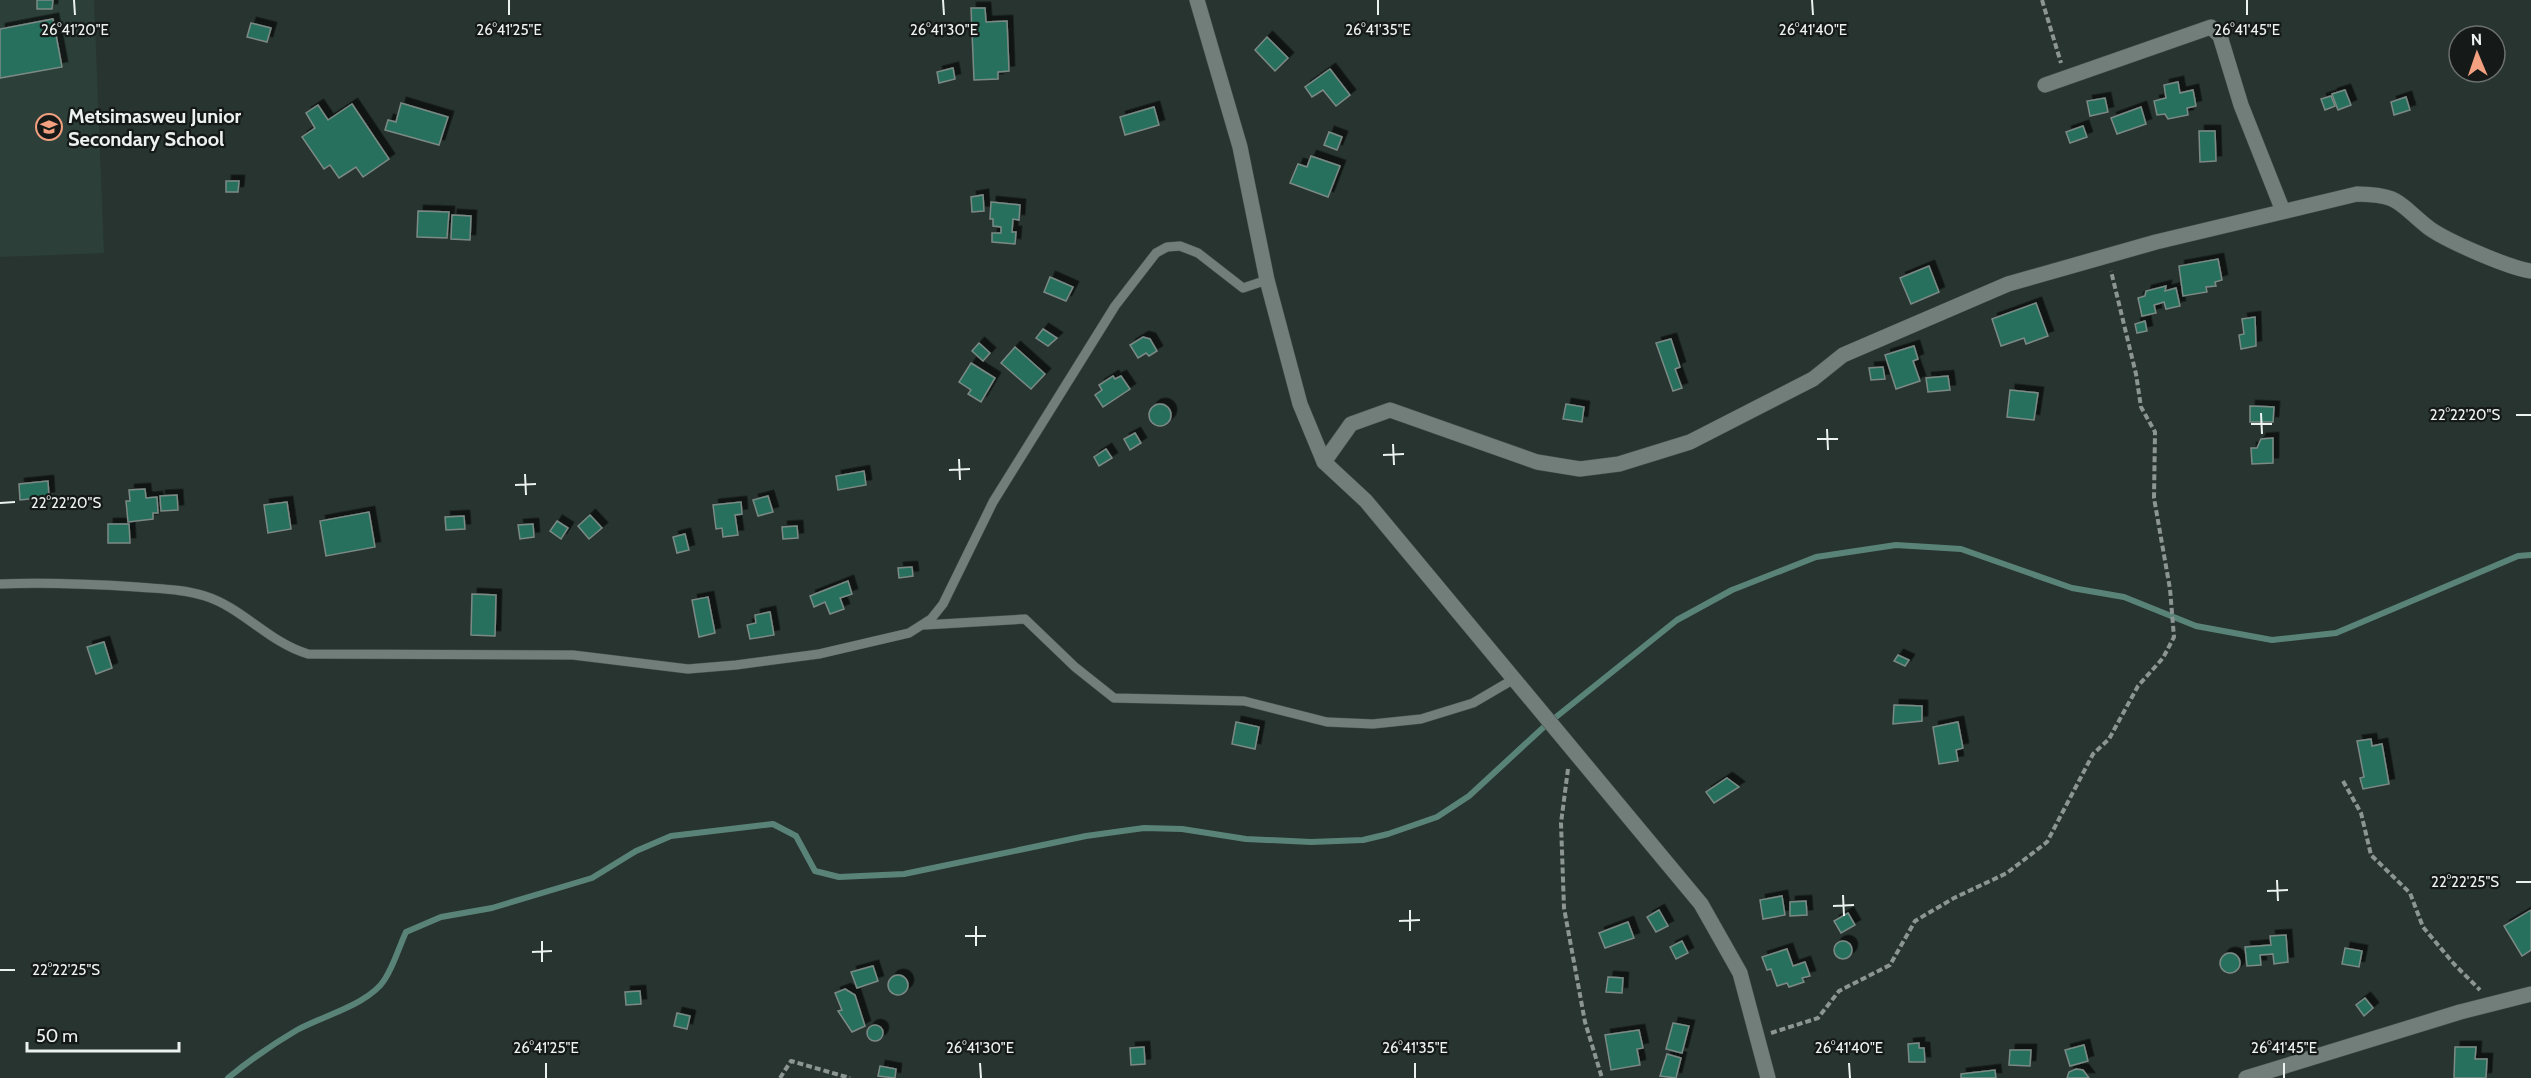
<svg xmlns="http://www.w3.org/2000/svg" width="2531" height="1078" font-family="Cabin,sans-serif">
  <defs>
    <filter id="shadow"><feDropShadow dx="5.5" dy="-5.5" stdDeviation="0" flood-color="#0009"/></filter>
  </defs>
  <rect width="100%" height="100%" fill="#283430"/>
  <path fill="#2c3f39" d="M0,0H94L104,253L0,257Z"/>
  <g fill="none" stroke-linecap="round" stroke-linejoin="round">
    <path stroke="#5a8378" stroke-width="6" d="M228,1078C250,1060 273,1044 297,1030C322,1016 370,1004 385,979C394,965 399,947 406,932L441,917L492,908L592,878L636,851L671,836L773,824L796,836L815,871L839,877L904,874L1086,836L1144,828L1182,829L1246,839L1311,842L1363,840L1388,834L1437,817L1469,796L1546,725L1677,620L1732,590L1816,557L1896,545L1961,549L2072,588L2124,597L2196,626L2272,640L2336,633L2518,556L2531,555"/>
  </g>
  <g fill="#266f5d" stroke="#7c8a85" stroke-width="1.5" filter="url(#shadow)">
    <path d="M37,0H53L52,9H37Z"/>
    <path d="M971,8H985L986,22L1007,21L1009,71L998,72V79L974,80Z"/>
    <path d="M53,19L62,67L0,78V29Z"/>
    <path d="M251,23L271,28L267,42L247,37Z"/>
    <path d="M1267,37L1288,58L1275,71L1255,50Z"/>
    <path d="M953,68L955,79L939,83L937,72Z"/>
    <path d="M1330,69L1350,95L1336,106L1323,90L1312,97L1305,87Z"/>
    <path d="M2178,82L2180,93L2193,90L2196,106L2187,108L2188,115L2168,119L2165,114L2157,115L2154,101L2166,98L2164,85Z"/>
    <path d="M2345,90L2351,105L2338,110L2332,94Z"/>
    <path d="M2331,96L2335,106L2325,110L2321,99Z"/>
    <path d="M2406,97L2410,110L2394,115L2391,102Z"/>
    <path d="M2105,98L2108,112L2090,116L2087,101Z"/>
    <path d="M401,103L448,117L439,145L385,130L388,120L396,122Z"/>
    <path d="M352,104L389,159L363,177L356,167L339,178L330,165L324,169L302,137L315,128L306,113L318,105L328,120Z"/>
    <path d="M1154,107L1159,125L1125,135L1120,117Z"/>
    <path d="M2141,107L2146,124L2117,134L2111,118Z"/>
    <path d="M2083,126L2087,137L2070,143L2066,132Z"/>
    <path d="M2199,131H2215L2216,161L2200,162Z"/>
    <path d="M1329,132L1342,137L1337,150L1324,145Z"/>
    <path d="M1311,156L1340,166L1328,197L1290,183L1298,164L1307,167Z"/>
    <path d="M226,181H239L238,192H226Z"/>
    <path d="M983,195L984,211L972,212L971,197Z"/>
    <path d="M991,202L1020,205L1019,220L1013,219L1012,232H1016L1015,244L992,242V233H1001V227L993,226V219H990Z"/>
    <path d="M418,211L449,212L447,238L417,237Z"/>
    <path d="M452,215L471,216L470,240L451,239Z"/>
    <path d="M2218,259L2222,280L2215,282L2216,286L2206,287L2207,292L2183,296L2179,266Z"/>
    <path d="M1929,266L1939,292L1911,304L1900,278Z"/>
    <path d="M1050,277L1073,287L1066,301L1044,292Z"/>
    <path d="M2166,286L2165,291L2176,288L2180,306L2166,309L2164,302L2154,305L2156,313L2142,316L2138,298L2145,296L2146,291Z"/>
    <path d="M2036,303L2048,336L2026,344L2024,338L2001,346L1992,319Z"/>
    <path d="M2255,317L2256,346L2241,349L2239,335L2244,334L2242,319Z"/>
    <path d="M2145,321L2147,331L2137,333L2135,324Z"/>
    <path d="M1043,329L1057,338L1048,346L1036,338Z"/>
    <path d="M1143,337L1150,339L1157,351L1149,356L1146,353L1138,358L1130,345Z"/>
    <path d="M1671,339L1680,367L1675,369L1682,388L1673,391L1656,343Z"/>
    <path d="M979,343L990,353L983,361L972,351Z"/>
    <path d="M1914,346L1918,359L1913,361L1920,381L1896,389L1885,355Z"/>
    <path d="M1015,347L1045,374L1031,389L1001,363Z"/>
    <path d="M971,363L995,378L981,402L968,394L971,390L959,382Z"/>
    <path d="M1883,367L1885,379L1871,380L1869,368Z"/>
    <path d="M1113,376L1115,379L1121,376L1130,389L1103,407L1095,395L1102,390L1099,385Z"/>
    <path d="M1948,376L1950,390L1928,392L1926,378Z"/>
    <path d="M2010,390L2038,393L2034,420L2007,417Z"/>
    <path d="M1566,404L1584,407L1582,422L1563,419Z"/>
    <circle cx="1160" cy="415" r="11"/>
    <path d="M2250,406L2274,407L2273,422H2250Z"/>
    <path d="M1135,433L1141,443L1130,450L1124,439Z"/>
    <path d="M2273,438V463L2252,464L2251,448H2257L2261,439Z"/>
    <path d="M1106,449L1112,458L1099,466L1094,457Z"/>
    <path d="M864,471L866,485L838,490L836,476Z"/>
    <path d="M48,481L49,497L20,500L19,484Z"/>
    <path d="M145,489L146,498L157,497L158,513H153V519L128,522L126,501H130L129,490Z"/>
    <path d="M177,495L178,510L161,511L160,496Z"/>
    <path d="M768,496L773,512L758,516L753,500Z"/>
    <path d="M287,502L291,529L268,533L264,505Z"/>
    <path d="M741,502L742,514L735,515L738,535L723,537L722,528L716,529L713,505Z"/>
    <path d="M369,512L375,547L326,556L320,521Z"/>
    <path d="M590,515L602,528L589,539L578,526Z"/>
    <path d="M464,516L465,529L446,530L445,517Z"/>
    <path d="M557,521L568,528L561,539L550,531Z"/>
    <path d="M108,524H129L130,543H108Z"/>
    <path d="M533,524L534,537L520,539L518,525Z"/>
    <path d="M797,526L798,538L783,539L782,527Z"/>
    <path d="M685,534L689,550L677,553L673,537Z"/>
    <path d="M912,567L913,576L899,578L898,568Z"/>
    <path d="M848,581L852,594L840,598L844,609L830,614L825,602L814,607L810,596Z"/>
    <path d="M472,594L496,595L495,636L471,635Z"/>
    <path d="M708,597L715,633L699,637L692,600Z"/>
    <path d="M770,612L774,635L750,639L747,625L756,623L755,615Z"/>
    <path d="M104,642L112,668L96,674L87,647Z"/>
    <path d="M1898,655L1909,660L1905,666L1894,661Z"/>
    <path d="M1894,705L1922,706V721L1893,724Z"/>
    <path d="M1236,722L1259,727L1255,749L1232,744Z"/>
    <path d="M1958,722L1963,748L1956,750L1958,761L1939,764L1933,727Z"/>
    <path d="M2371,739L2372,746L2382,744L2389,784L2363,789L2360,778L2364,777L2357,741Z"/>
    <path d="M1727,778L1739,787L1714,803L1706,792Z"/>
    <path d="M1782,896L1785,915L1763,919L1760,900Z"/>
    <path d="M1806,901L1807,915L1790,916V902Z"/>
    <path d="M1659,910L1668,926L1656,932L1647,917Z"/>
    <path d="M2531,910V950L2522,956L2504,926Z"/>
    <path d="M1848,913L1855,925L1841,933L1834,921Z"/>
    <path d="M1628,922L1634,938L1605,948L1599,933Z"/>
    <path d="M2286,935L2288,962L2274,964L2273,954L2260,955L2261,965L2247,966L2245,947L2271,945L2270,936Z"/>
    <circle cx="1843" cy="950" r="9"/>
    <path d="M1682,941L1688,953L1676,959L1670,947Z"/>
    <path d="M2345,948L2362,951L2359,967L2342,964Z"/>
    <path d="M1787,949L1793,966L1805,962L1810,976L1802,978L1804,982L1789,987L1787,983L1777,986L1771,969L1767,970L1762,957Z"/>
    <circle cx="2230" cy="963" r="10"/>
    <path d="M873,966L878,981L857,988L851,972Z"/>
    <circle cx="898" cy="985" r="10"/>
    <path d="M1608,977L1623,978L1622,993L1606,992Z"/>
    <path d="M845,989L855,995L865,1026L852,1032L838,1011L842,1010L835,993Z"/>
    <path d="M640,991L641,1004L626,1005L625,992Z"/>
    <path d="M2365,998L2373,1008L2364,1016L2356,1005Z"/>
    <path d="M677,1013L690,1016L687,1029L674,1026Z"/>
    <path d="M1673,1023L1689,1026L1682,1053L1666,1049Z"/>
    <circle cx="875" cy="1033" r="8"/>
    <path d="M1639,1030L1643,1048L1637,1049L1640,1065L1611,1070L1605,1035Z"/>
    <path d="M1919,1043V1048H1924L1925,1062H1909L1908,1044Z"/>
    <path d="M2084,1045L2088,1061L2070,1066L2065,1050Z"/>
    <path d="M1144,1047L1145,1064L1131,1065L1130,1048Z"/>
    <path d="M2455,1047H2476L2475,1059H2487L2486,1078H2454Z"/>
    <path d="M2010,1050H2031L2030,1066L2009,1065Z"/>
    <path d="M1667,1054L1681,1058L1676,1078L1660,1076Z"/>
    <path d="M880,1066L896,1069L895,1078L878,1076Z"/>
    <path d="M2076,1069L2083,1070L2089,1078H2067L2069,1072Z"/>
    <path d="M1995,1070L1996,1078H1961V1074Z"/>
  </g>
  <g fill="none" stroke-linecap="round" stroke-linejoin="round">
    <defs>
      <g id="service">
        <path d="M0,584C46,582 91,584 137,587C160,589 183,589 205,596C243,608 268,642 308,654L573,655L688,669L736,665L819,654L909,633L931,619L943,604L993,502L1115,306L1156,253L1167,247L1180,246L1198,253L1243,288L1267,280"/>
        <path d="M924,625L1025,619L1075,667L1114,698L1244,701L1327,722L1373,724L1421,719L1473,703L1514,679"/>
      </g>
      <g id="minor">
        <path d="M1197,0L1240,147L1267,280L1300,404L1324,462L1366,501L1701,904L1740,973L1768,1078"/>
        <path d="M2045,85L2211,27L2220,36L2241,105L2283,211"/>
        <path d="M1324,462L1351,424L1390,410L1537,462L1580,469L1619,464L1690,442L1813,379L1843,355L2008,284L2156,242L2357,194C2402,195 2397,203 2429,228C2447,241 2509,268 2531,271"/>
        <path d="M2246,1078L2460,1012L2531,994"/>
      </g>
    </defs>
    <use href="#service" stroke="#454f4c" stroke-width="10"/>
    <use href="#minor" stroke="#454f4c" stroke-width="16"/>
    <g stroke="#8c9592" stroke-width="4" stroke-dasharray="6 3" stroke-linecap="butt">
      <path d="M2042,0L2061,63"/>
      <path d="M1568,769L1561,823L1564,908L1585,1022L1602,1078"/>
      <path d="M2343,781L2361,813L2371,855L2410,893L2423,927L2454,964L2480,990"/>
      <path d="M1771,1033L1818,1018L1839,991L1890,965L1915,921L1954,898L2007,873L2047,842L2093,754L2109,739L2138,686L2163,658L2174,637L2170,589L2154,498L2155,432L2141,407L2136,374L2111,271"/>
      <path d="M780,1078L791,1061L850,1078"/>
    </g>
    <use href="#service" stroke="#717e79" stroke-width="9"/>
    <use href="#minor" stroke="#717e79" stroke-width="15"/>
  </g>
  <path fill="none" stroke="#ebf2ef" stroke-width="2" d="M74,0L75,15M509,0V15M943,0L944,15M1378,0V15M1812,0L1813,15M2247,0V15M2261,413L2262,434M2516,415H2531M2251,424H2272M1827,429L1828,450M1817,439H1838M1393,444L1394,465M1383,455L1404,454M959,459L960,480M949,470L970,469M525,474L526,495M515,485L536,484M0,503L15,502M2277,880L2278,901M2516,882H2531M2267,891L2288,890M1843,895L1844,916M1833,906L1854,905M1410,910V931M1399,921L1420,920M976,926V946M965,936H986M542,941V962M532,952L552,951M0,970H15M546,1063V1078M980,1063L981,1078M1415,1063V1078M1849,1063L1850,1078M2284,1063V1078"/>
  <defs>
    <symbol id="school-ring" viewBox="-11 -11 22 22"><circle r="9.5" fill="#151a18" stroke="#f2a080" stroke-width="1.5"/><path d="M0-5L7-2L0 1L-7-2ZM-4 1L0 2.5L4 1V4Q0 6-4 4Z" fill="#f2a080"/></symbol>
  </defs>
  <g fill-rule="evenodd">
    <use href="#school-ring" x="34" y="112" width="30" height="30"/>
  </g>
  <g text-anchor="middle" stroke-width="4.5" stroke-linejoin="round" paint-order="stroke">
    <g font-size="20" font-weight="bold" fill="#ebf2ef" stroke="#151a18" text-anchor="start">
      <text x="68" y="123">Metsimasweu Junior<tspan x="68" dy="23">Secondary School</tspan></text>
    </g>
  </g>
  <g font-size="15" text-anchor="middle" fill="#ebf2ef" stroke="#151a18" stroke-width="4.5" stroke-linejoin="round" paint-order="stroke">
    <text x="75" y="35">26°41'20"E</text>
    <text x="509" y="35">26°41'25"E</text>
    <text x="944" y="35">26°41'30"E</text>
    <text x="1378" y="35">26°41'35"E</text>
    <text x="1813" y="35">26°41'40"E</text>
    <text x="2247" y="35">26°41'45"E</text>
    <text x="2465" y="420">22°22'20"S</text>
    <text x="66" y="508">22°22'20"S</text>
    <text x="2465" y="887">22°22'25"S</text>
    <text x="66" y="975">22°22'25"S</text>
    <text x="546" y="1053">26°41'25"E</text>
    <text x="980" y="1053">26°41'30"E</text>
    <text x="1415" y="1053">26°41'35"E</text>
    <text x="1849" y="1053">26°41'40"E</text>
    <text x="2284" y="1053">26°41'45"E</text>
  </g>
  <g transform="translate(2477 54) rotate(358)"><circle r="28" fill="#151a18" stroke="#6b706e" stroke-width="1.5"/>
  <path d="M0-4.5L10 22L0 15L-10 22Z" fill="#f2a080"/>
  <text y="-9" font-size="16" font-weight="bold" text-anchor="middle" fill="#ebf2ef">N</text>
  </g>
  <path d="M27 1042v9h152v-9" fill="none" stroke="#ebf2ef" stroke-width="3"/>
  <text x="36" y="1042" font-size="18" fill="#ebf2ef" stroke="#151a18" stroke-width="4.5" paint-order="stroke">50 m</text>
</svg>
